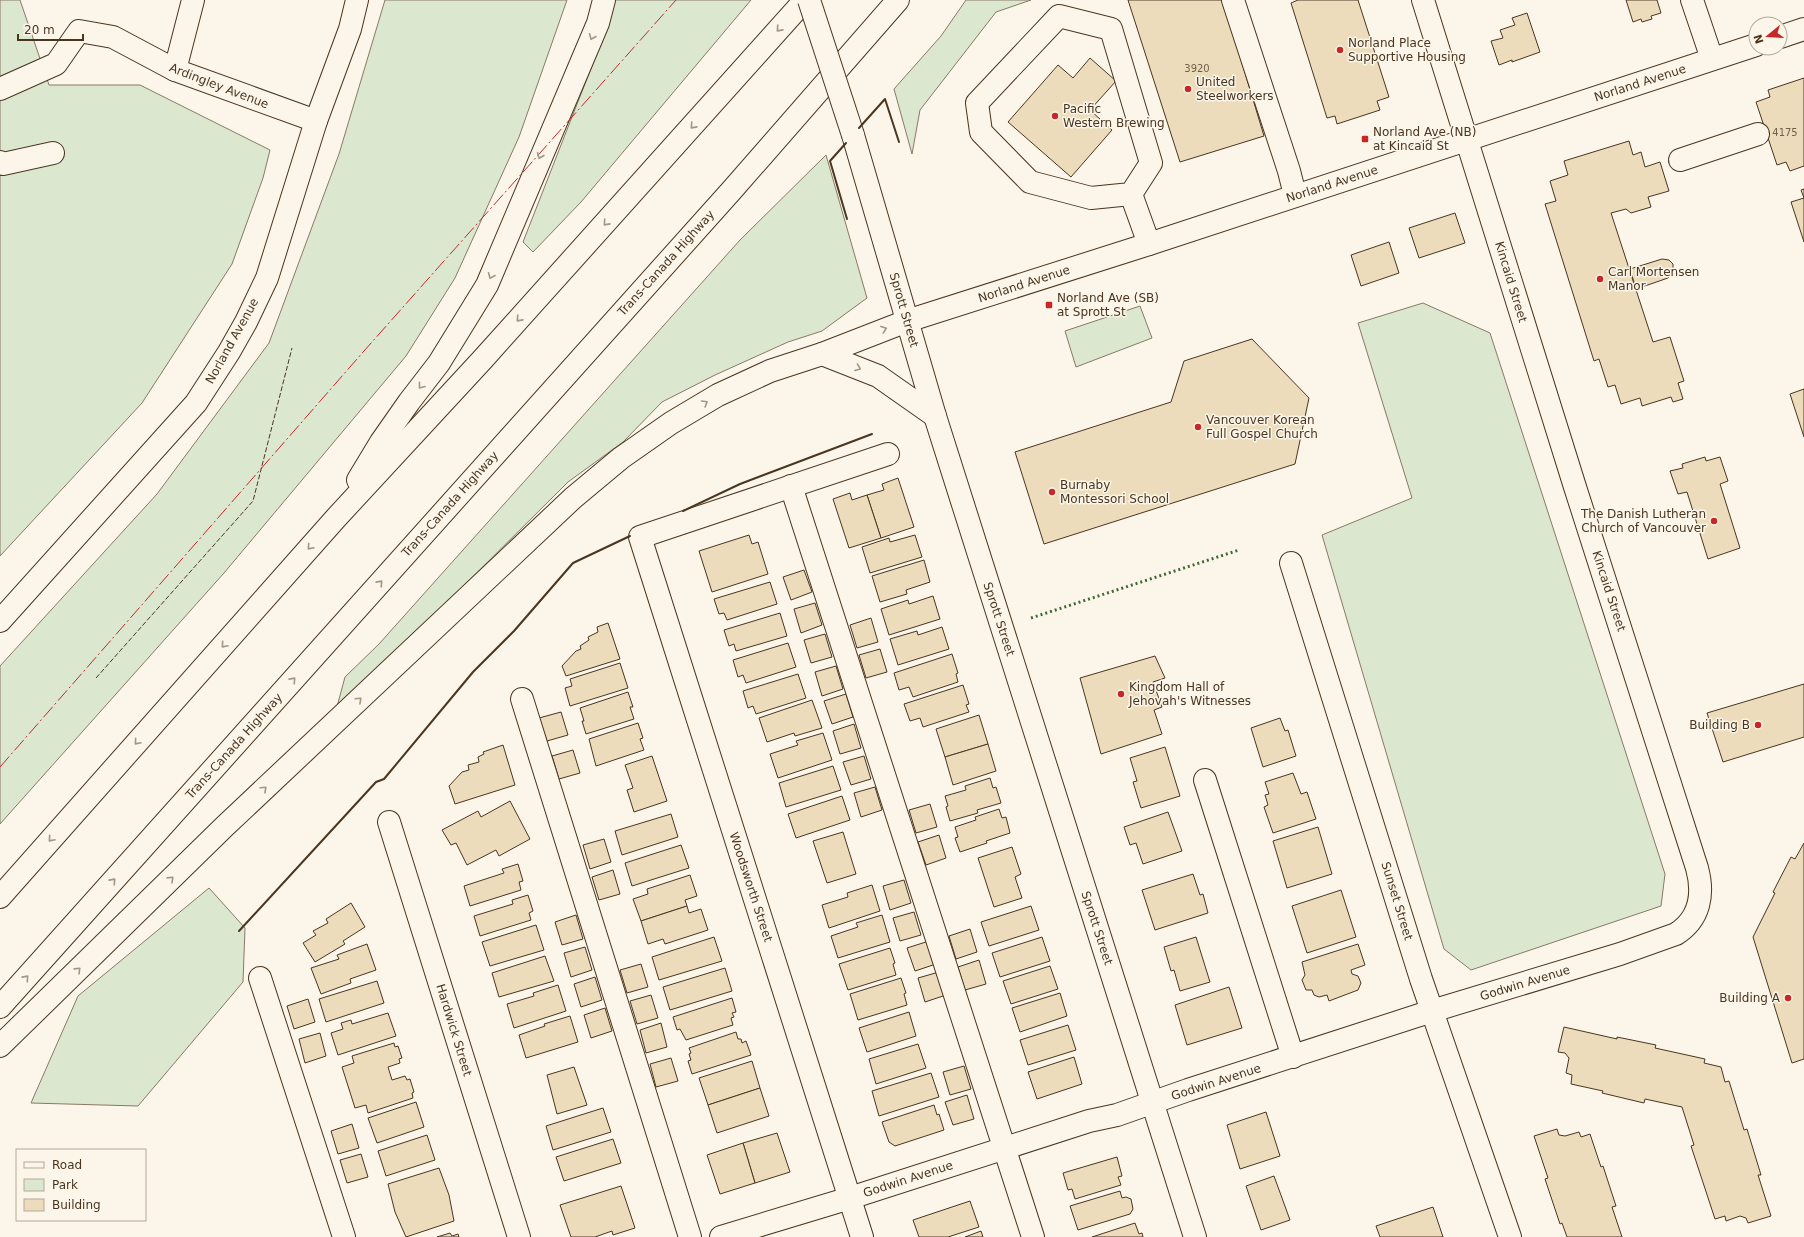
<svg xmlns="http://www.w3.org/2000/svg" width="1804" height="1237" font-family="'DejaVu Sans',sans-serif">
  <rect width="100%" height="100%" fill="#fbf6e9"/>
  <g fill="#dce7d0" stroke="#887966">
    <path d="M0,0H20L49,85H140L270,150L263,178L232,264L142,403L0,556Z"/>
    <path d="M385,0H567L519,137L455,278L406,356L224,573L0,824V666L157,494L269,343L339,154Z"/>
    <path d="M615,0H751L581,202L533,252L523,242L599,48Z"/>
    <path d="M966,0H1031L996,12L920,110L912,154L894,89L941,36Z"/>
    <path d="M826,155L867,298L822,331L788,342L715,375L662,402L623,442L568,482L335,714L345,677L379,644L740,240Z"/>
    <path d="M1423,303L1490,333L1665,874L1661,906L1471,970L1444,949L1322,535L1412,498L1358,323Z"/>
    <path d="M1140,306L1152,338L1076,367L1065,331Z"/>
    <path d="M209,888L245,928L243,982L138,1106L31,1103L78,996Z"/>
  </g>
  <g fill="#ecdcbc" stroke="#4a3520">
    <path d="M1128,0H1223L1264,136L1180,162Z"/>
    <path d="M1298,0H1358L1389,97L1377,101L1380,110L1337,124L1335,116L1327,118L1291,3Z"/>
    <path d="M1626,0H1657L1661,13L1651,16L1652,19L1642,22L1641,19L1633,22Z"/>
    <path d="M1527,13L1540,52L1512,62V60L1499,65L1491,41L1503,38L1500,30L1515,25L1512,18Z"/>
    <path d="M1090,58L1116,81L1090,110L1112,130L1071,177L1008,122L1058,65L1073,78Z"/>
    <path d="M1804,78V166L1790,171L1786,162L1777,165L1756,102L1770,97L1768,90Z"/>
    <path d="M1629,141L1633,155L1641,152L1645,167L1660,162L1669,191L1648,197L1651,207L1631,213L1626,209L1611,213L1653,342L1670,337L1684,381L1678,383L1683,399L1673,402L1671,397L1642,406L1640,398L1621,404L1615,385L1608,387L1599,359L1594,361L1545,204L1556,201L1550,181L1568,175L1564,161Z"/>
    <path d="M1804,189V242L1791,202L1804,198L1801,190Z"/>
    <path d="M1455,213L1465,243L1419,258L1409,228Z"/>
    <path d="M1389,242L1399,273L1361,286L1351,255Z"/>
    <path d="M1662,259L1669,260L1673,264V273L1668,278L1636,289L1630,269Z"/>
    <path d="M1252,339L1309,398L1295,464L1044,544L1015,452L1171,402L1184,361Z"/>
    <path d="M1804,389V437L1790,394Z"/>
    <path d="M1705,457L1706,461L1720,457L1728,481L1720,484L1740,548L1708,559L1687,492L1678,494L1670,471L1683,468L1682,464Z"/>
    <path d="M898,478L914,527L881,538L867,495L884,490L882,484Z"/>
    <path d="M850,493L852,500L867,495L881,538L849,548L833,499Z"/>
    <path d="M749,535L752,544L758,542L768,574L712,592L699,551Z"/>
    <path d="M915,535L922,557L870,573L862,547L889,538L890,542Z"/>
    <path d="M924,560L930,582L906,590L907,594L880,602L872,576Z"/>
    <path d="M804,570L812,592L791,600L783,577Z"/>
    <path d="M770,582L777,604L727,620L724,613L719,614L714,599Z"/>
    <path d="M933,596L940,619L889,635L881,609L908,600L909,604Z"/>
    <path d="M815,603L822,625L801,633L794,609Z"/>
    <path d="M780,613L787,636L736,651L734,644L729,646L724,630Z"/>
    <path d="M871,618L878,642L857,648L850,625Z"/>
    <path d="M608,623L620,659L566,676L562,666L576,651L581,649L580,646L589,640L588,637L598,632L597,627Z"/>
    <path d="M942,627L949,649L898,665L890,639L917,631L918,635Z"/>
    <path d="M825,634L832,657L811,663L804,640Z"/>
    <path d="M788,643L796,667L746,683L743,675L738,677L733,660Z"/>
    <path d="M880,649L887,672L866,678L859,655Z"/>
    <path d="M952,654L958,673L956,674L958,682L913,697L909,687L899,690L894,673Z"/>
    <path d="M1155,656L1165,678L1153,682L1162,707L1154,710L1162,734L1101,754L1080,678Z"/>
    <path d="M620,663L628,688L570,706L565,688L572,686L570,679Z"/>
    <path d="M836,666L843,689L822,696L815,672Z"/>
    <path d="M798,674L806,698L756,714L753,706L748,708L743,691Z"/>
    <path d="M1804,684V737L1723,762L1707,713Z"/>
    <path d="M963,685L969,704L966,705L969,712L923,727L920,718L910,721L904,704Z"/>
    <path d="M628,692L633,707H630L634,719L586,734L582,721H584L580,708Z"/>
    <path d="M846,694L853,717L832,724L824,701Z"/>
    <path d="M812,700L822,728L795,736L794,733L767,742L759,718Z"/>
    <path d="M561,712L568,735L547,741L539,718Z"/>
    <path d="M979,715L988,744L945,757L936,729Z"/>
    <path d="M1280,718L1285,731L1288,730L1296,756L1263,767L1251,728Z"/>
    <path d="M638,723L643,738L640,739L644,750L596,766L589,739Z"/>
    <path d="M854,724L861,748L840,754L833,731Z"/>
    <path d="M823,733L832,760L778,778L770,754L798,745L796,741Z"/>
    <path d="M988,744L996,771L953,785L945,757Z"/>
    <path d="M503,745L515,785L455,804L449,786L462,772L469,770L468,765L479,762L478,757L484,754L483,752Z"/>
    <path d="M1165,747L1180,796L1141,808L1133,782L1137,781L1130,758Z"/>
    <path d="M573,750L580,773L559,779L552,756Z"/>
    <path d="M652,756L667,801L634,812L627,790L633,788L625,765Z"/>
    <path d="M864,756L871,779L851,785L843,762Z"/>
    <path d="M833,766L841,790L786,807L779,783Z"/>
    <path d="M1293,773L1301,794L1307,792L1316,819L1273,833L1264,807L1268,805L1265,795L1269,794L1265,782Z"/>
    <path d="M990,778L993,788L996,787L1001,803L977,810L978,813L950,821L946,807L948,806L945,796L966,790L965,786Z"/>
    <path d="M875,787L882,810L861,817L854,793Z"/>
    <path d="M842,796L850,820L796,838L788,814Z"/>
    <path d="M510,801L530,839L499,856L496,850L467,865L456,843L451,845L442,830L478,811L481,817Z"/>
    <path d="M930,804L937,827L916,833L909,810Z"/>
    <path d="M999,809L1002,818L1006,817L1010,833L986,841L987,843L960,852L955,838L958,837L955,827L976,820L975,817Z"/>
    <path d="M1168,812L1182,851L1143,864L1136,843L1130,845L1124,827Z"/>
    <path d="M671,814L678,837L622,855L615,831Z"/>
    <path d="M1318,827L1332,874L1287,888L1273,841Z"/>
    <path d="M843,832L856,874L827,883L813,841Z"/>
    <path d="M939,835L946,858L926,865L918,842Z"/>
    <path d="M604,839L611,862L590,869L583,845Z"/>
    <path d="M1804,843V1059L1792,1063L1753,937L1775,893L1773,892L1791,857L1795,859Z"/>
    <path d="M681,845L689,868L632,886L625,863Z"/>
    <path d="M1012,847L1021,874L1015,877L1022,898L994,907L978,858Z"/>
    <path d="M518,864L523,881L519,882L521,890L470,906L464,886L504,873L502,869Z"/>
    <path d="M613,870L620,894L599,900L592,877Z"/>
    <path d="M1193,874L1200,895L1203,894L1208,913L1155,930L1142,890Z"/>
    <path d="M690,875L697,896L685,900L687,906L641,921L633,899L648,894L647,889Z"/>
    <path d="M904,880L911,903L890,910L883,886Z"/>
    <path d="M872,885L880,911L829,928L822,905L848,897L847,893Z"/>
    <path d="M1341,890L1356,937L1307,953L1292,906Z"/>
    <path d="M528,895L533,911L529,913L531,920L480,936L474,916L513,904L512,900Z"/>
    <path d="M351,903L365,927L343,941L345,944L315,962L303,943L316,935L313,931L328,923L326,919Z"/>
    <path d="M687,906L689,913L701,909L708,930L665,944L663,939L648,944L641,921Z"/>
    <path d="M1031,906L1039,930L989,946L981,922Z"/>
    <path d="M914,912L921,935L900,941L893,918Z"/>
    <path d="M576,915L583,939L562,945L555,922Z"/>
    <path d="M882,915L890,942L838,958L831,936L858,927L856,923Z"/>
    <path d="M536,925L544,950L490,966L482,942Z"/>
    <path d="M970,929L977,952L956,959L949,936Z"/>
    <path d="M714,937L722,961L659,980L652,957Z"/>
    <path d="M1042,937L1050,961L1000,977L992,953Z"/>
    <path d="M1196,937L1210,982L1180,991L1174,970L1171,971L1164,947Z"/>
    <path d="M929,941L936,964L915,971L907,948Z"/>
    <path d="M367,944L376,970L350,979L351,983L321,994L311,968L339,959L337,955Z"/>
    <path d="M1358,944L1365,965L1351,970L1352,974L1358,976L1361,983L1358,990L1329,1001L1327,995L1319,997L1314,995L1312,990H1306L1302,980L1305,975L1302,962Z"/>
    <path d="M585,947L592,970L571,977L564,953Z"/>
    <path d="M890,948L895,963L893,964L896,975L848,990L839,964Z"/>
    <path d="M545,956L554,981L499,997L492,973Z"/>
    <path d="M979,960L986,984L965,990L958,967Z"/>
    <path d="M641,964L648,987L627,993L620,970Z"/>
    <path d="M1050,966L1058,989L1011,1004L1003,981Z"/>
    <path d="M725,968L732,991L670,1010L663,987Z"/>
    <path d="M939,972L946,995L925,1002L918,978Z"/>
    <path d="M595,977L602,1000L581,1007L574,984Z"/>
    <path d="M901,978L906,993L904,994L907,1005L858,1020L850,994Z"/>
    <path d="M377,981L384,1003L326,1022L319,999Z"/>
    <path d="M558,985L566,1011L514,1028L507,1004L534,996L533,993Z"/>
    <path d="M1229,987L1242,1028L1187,1045L1175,1005Z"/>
    <path d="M1060,993L1067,1016L1020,1032L1012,1008Z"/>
    <path d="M651,995L658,1018L637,1024L630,1001Z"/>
    <path d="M732,998L736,1012L732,1013L734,1017L731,1018L733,1025L686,1040L680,1029L677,1030L673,1017Z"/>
    <path d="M308,999L315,1022L294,1029L287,1006Z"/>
    <path d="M605,1008L612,1031L591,1038L584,1015Z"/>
    <path d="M909,1012L916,1036L867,1052L859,1028Z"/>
    <path d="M388,1013L396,1036L338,1055L331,1033L343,1029L341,1023L351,1020L352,1024Z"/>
    <path d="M570,1016L578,1042L526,1058L519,1035L545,1026L544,1024Z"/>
    <path d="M661,1023L667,1047L646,1053L640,1030Z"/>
    <path d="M1068,1025L1076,1050L1028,1065L1020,1040Z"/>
    <path d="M1564,1027L1617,1039V1037L1656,1045L1655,1048L1705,1059L1704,1063L1721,1067L1725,1082L1729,1081L1744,1130L1747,1129L1761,1175H1758L1771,1216L1748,1223L1746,1218L1740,1216L1726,1221L1725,1216L1715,1219L1691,1146L1694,1145L1682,1107L1645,1099L1644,1103L1602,1093L1603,1091L1571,1084L1572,1075L1566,1073L1569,1058L1565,1053L1558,1052Z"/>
    <path d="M736,1032L738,1039H741L742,1043L746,1041L751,1055L692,1074L688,1061L691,1060L689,1054L691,1053L689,1048Z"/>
    <path d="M320,1033L326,1056L305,1063L299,1039Z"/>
    <path d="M394,1043L395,1047L398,1046L402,1058L399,1059L400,1063L388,1067L392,1080L405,1076L407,1080L410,1079L414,1092L412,1093L413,1098L368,1113L366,1105L355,1108L342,1067L354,1063L352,1056Z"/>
    <path d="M918,1044L926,1068L876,1084L869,1059Z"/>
    <path d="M1074,1057L1082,1084L1037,1099L1028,1072Z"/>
    <path d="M671,1058L678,1081L656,1087L650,1064Z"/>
    <path d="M752,1061L760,1088L708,1105L699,1078Z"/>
    <path d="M964,1066L971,1089L950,1095L943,1072Z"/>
    <path d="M574,1067L587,1105L557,1114L547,1075Z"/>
    <path d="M931,1073L939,1097L879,1116L872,1091Z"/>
    <path d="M760,1088L769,1116L717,1133L708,1105Z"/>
    <path d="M967,1095L974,1119L953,1125L945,1102Z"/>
    <path d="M416,1102L424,1127L377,1143L368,1118Z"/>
    <path d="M934,1105L937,1115L939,1114L944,1130L895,1146L889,1142L882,1122Z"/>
    <path d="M603,1108L611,1132L553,1150L546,1126Z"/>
    <path d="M1266,1112L1280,1156L1240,1169L1227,1125Z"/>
    <path d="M352,1124L359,1148L338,1154L331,1131Z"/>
    <path d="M1557,1129L1559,1135L1565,1136L1579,1132L1581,1137L1590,1134L1601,1167L1603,1166L1616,1206L1612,1207L1622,1237H1567L1562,1223L1560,1224L1545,1179L1548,1178L1534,1136Z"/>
    <path d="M777,1133L790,1172L755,1183L743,1143Z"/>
    <path d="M427,1135L435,1160L386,1176L378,1151Z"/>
    <path d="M613,1139L621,1163L564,1181L556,1157Z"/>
    <path d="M743,1143L755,1183L720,1194L707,1155Z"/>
    <path d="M361,1154L368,1177L347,1183L340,1160Z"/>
    <path d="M1117,1157L1122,1176L1118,1177L1121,1185L1075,1199L1072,1189L1068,1190L1063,1173Z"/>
    <path d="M439,1168L449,1195L454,1221L406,1237L395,1212L388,1184Z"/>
    <path d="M1274,1176L1290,1220L1261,1230L1246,1186Z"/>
    <path d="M621,1186L635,1228L613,1235L612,1231L595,1237H571L560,1205Z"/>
    <path d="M1120,1191L1122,1198L1126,1197L1131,1199L1133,1209L1130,1214L1078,1230L1070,1206Z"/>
    <path d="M970,1201L979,1227L948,1237H919L913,1220Z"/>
    <path d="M1433,1207L1443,1237H1380L1376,1226Z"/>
    <path d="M1135,1223L1139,1234L1142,1233L1143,1237H1092Z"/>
    <path d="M981,1231L983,1237H965Z"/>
    <path d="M450,1233L452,1236L458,1234L459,1237H437Z"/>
  </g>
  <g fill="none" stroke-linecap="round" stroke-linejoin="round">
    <defs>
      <g id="minor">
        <path d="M1233,0L1289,171L1295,195"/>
        <path d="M1692,0L1712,59"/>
        <path d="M1059,16L1111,29L1151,163L1131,194L1091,198L1030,182L981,132L977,103Z"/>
        <path d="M175,70L193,0"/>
        <path d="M0,89L56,64L79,31L113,37L175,70L316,121"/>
        <path d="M1680,160L1758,134"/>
        <path d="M0,162L3,164L53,153"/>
        <path d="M1131,194L1149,244"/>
        <path d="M791,486L1033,1237"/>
        <path d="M1291,563L1421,979L1510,1237"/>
        <path d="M0,621L196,403L229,352L246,322L267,278L316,121L350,29L357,0"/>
        <path d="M522,699L690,1237"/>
        <path d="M1205,780L1293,1057"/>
        <path d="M389,822L519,1237"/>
        <path d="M260,978L344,1237"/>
        <path d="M721,1237L850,1198L1089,1121L1117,1115L1188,1090L1432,1011L1620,954L1676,934C1700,919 1704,894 1697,868L1575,487L1423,0"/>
        <path d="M862,1237L640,537L888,454"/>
      </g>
      <g id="major">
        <path d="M1780,37L1804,29"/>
        <path d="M853,135L935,416L1195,1237"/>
        <path d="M907,321L1149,244L1756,45"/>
      </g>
      <g id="highway">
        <path d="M822,354L878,376L935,416"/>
        <path d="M358,480L381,442L409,402L439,363L487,285L598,23L604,0"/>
        <path d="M0,897L336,518L483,359L805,0"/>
        <path d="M0,1007L732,190L898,0"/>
        <path d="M0,1046L225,826L573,498L621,458L671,423L718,395L770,371L822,354L907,321"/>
      </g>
    </defs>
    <use href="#minor" stroke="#4a3520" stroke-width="24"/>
    <use href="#major" stroke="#4a3520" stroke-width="24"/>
    <use href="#highway" stroke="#4a3520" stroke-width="24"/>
    <use href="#minor" stroke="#fbf6e9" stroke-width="22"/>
    <use href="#major" stroke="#fbf6e9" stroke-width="22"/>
    <use href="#highway" stroke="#fbf6e9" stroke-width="22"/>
    <defs>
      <path id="major-bridge" d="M809,0L853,135"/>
    </defs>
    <use href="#major-bridge" stroke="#4a3520" stroke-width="24" stroke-linecap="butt"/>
    <use href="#major-bridge" stroke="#fbf6e9" stroke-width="22"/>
    <path stroke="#436837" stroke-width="3" stroke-dasharray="2 3" stroke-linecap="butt" d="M1031,618L1239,550"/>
    <path stroke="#4a3520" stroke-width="1" stroke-dasharray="5 2" stroke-linecap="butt" d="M96,678L253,501L292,348"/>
    <g stroke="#4a3520" stroke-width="2">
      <path d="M859,128L885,99L899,142"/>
      <path d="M846,143L830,161L847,219"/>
      <path d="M683,511L740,484L872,434"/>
      <path d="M239,931L376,782L384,779L473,672L514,631L573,563L630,536"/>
    </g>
    <path stroke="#c62828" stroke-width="1" stroke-dasharray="14 3 2 3" stroke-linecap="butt" d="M0,767L364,351L676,0"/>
  </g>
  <defs><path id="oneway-chevron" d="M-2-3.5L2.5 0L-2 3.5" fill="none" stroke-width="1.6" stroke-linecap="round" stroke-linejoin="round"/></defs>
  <g stroke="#a29684">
    <use href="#oneway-chevron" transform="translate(779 29) rotate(132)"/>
    <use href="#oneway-chevron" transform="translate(592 37) rotate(113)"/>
    <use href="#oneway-chevron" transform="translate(693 126) rotate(132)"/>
    <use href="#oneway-chevron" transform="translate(540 156) rotate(113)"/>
    <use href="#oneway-chevron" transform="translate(606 223) rotate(132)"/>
    <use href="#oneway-chevron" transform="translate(491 276) rotate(112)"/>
    <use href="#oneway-chevron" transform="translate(519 319) rotate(132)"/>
    <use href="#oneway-chevron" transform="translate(884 329) rotate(-20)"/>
    <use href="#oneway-chevron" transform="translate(858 368) rotate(21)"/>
    <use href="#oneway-chevron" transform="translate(421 386) rotate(128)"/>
    <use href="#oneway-chevron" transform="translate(705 403) rotate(-31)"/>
    <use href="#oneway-chevron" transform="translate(310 547) rotate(131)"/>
    <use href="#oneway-chevron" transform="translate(380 583) rotate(-48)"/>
    <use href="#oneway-chevron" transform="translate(224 645) rotate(131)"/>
    <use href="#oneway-chevron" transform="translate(293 680) rotate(-48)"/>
    <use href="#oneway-chevron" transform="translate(359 700) rotate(-43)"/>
    <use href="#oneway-chevron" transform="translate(137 742) rotate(131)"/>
    <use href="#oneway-chevron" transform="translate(264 789) rotate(-43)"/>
    <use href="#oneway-chevron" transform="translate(51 839) rotate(131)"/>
    <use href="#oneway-chevron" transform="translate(171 879) rotate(-44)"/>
    <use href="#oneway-chevron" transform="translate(113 881) rotate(-48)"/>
    <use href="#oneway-chevron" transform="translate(78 970) rotate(-44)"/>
    <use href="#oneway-chevron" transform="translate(26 978) rotate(-48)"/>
  </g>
  <g fill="#c62828" stroke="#fbf6e9" stroke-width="1.5">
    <circle cx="1340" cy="50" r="4"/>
    <circle cx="1188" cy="89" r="4"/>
    <circle cx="1055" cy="116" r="4"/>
    <rect x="1361" y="135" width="8" height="8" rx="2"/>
    <circle cx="1600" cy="279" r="4"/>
    <rect x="1045" y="301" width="8" height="8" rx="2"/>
    <circle cx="1198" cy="427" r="4"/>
    <circle cx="1052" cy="492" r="4"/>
    <circle cx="1714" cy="521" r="4"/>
    <circle cx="1121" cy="694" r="4"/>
    <circle cx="1758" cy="725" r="4"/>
    <circle cx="1788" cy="998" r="4"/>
  </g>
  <g text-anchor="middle" stroke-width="3" stroke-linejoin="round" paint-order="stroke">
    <g font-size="10" fill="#725f47">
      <text x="1197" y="72">3920</text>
      <text x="1785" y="136">4175</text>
    </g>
    <g font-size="12" fill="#4a3520" stroke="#fbf6e9" text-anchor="start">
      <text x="1348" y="47">Norland Place<tspan x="1348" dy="14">Supportive Housing</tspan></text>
      <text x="1196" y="86">United<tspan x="1196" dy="14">Steelworkers</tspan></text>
      <text x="1063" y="113">Pacific<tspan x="1063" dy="14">Western Brewing</tspan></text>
      <text x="1373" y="136">Norland Ave (NB)<tspan x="1373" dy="14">at Kincaid St</tspan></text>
      <text x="1608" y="276">Carl Mortensen<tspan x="1608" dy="14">Manor</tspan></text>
      <text x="1057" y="302">Norland Ave (SB)<tspan x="1057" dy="14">at Sprott St</tspan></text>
      <text x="1206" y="424">Vancouver Korean<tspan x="1206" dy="14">Full Gospel Church</tspan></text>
      <text x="1060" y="489">Burnaby<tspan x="1060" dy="14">Montessori School</tspan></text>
      <text x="1706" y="518" text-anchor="end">The Danish Lutheran<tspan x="1706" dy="14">Church of Vancouver</tspan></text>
      <text x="1129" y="691">Kingdom Hall of<tspan x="1129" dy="14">Jehovah's Witnesses</tspan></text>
      <text x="1750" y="729" text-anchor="end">Building B</text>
      <text x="1780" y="1002" text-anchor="end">Building A</text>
    </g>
    <g font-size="12" fill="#4a3520" stroke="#fbf6e9">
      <text transform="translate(1640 83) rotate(-18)" y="4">Norland Avenue</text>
      <text transform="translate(219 86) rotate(21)" y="4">Ardingley Avenue</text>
      <text transform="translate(1332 184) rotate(-18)" y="4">Norland Avenue</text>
      <text transform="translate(666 263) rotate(-48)" y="4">Trans-Canada Highway</text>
      <text transform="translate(1511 282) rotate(73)" y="4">Kincaid Street</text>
      <text transform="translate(1024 284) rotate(-18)" y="4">Norland Avenue</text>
      <text transform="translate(904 310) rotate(74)" y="4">Sprott Street</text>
      <text transform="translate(232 341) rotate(-61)" y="4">Norland Avenue</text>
      <text transform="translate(450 504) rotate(-48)" y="4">Trans-Canada Highway</text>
      <text transform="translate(1609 591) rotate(72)" y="4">Kincaid Street</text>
      <text transform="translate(999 619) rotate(72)" y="4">Sprott Street</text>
      <text transform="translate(234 746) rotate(-48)" y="4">Trans-Canada Highway</text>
      <text transform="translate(751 887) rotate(72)" y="4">Woodsworth Street</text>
      <text transform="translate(1397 901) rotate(73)" y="4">Sunset Street</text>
      <text transform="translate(1097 928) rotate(72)" y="4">Sprott Street</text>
      <text transform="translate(1525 983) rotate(-17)" y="4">Godwin Avenue</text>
      <text transform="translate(454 1030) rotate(73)" y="4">Hardwick Street</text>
      <text transform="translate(1216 1082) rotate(-18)" y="4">Godwin Avenue</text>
      <text transform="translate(908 1179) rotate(-18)" y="4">Godwin Avenue</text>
    </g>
  </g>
  <rect x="16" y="1149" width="130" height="72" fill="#fbf6e9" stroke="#b4a999"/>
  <rect x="24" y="1162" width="20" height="6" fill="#fbf6e9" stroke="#b4a999"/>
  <text x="52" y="1169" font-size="12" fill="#4a3520">Road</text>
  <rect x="24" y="1179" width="20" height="12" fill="#dce7d0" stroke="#b4a999"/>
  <text x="52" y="1189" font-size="12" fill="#4a3520">Park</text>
  <rect x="24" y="1199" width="20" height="12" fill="#ecdcbc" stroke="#b4a999"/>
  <text x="52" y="1209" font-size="12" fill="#4a3520">Building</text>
  <g transform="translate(1768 36) rotate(252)"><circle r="19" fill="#fbf6e9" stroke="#b4a999"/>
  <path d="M0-3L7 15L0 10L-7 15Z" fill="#c62828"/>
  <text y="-6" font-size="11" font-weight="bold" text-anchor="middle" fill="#4a3520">N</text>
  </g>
  <path d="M18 34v6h65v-6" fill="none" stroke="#4a3520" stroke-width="2"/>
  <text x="24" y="34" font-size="12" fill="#4a3520" stroke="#fbf6e9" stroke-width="3" paint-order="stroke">20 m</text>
</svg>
